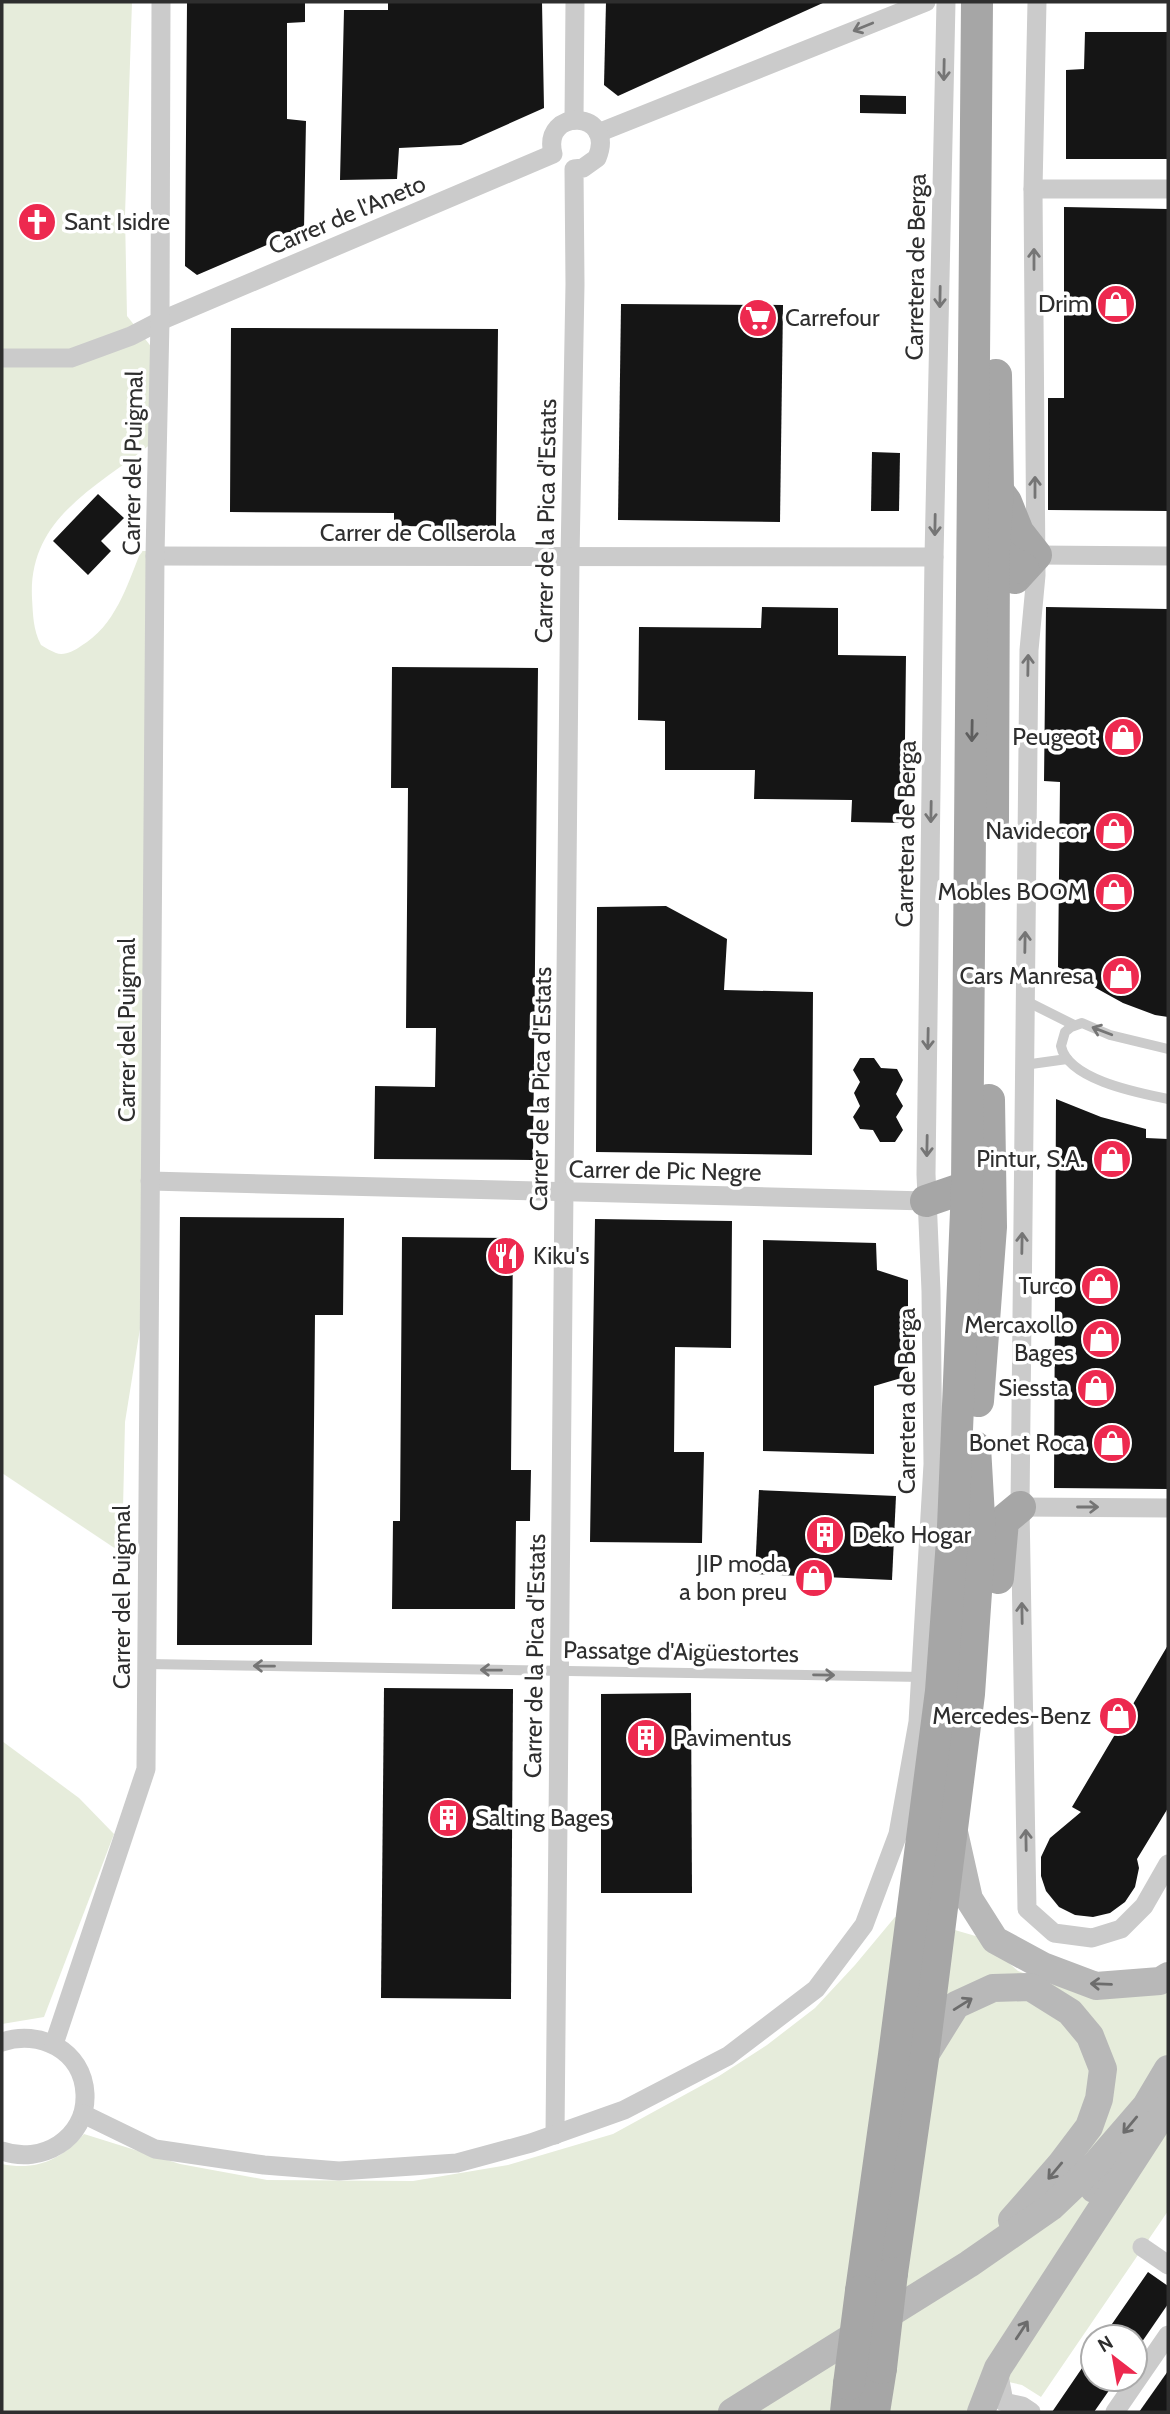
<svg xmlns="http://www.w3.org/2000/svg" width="1170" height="2414" font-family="Cabin,sans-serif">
  <rect width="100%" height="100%" fill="#fff"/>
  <g fill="#e6ecdb">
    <path d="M2,2H132L125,215L127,316L153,349L152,443C98,487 28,517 32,598C33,614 33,630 41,645C46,648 51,651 56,653C64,656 74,651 81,646C115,626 127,586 141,551H149L143,1310L125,1422L122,1553L2,1473Z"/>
    <path d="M2,1741L79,1798L114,1834L44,2017L2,2024Z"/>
    <path d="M895,1917L934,1924L979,1937L1018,1971L1083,1995L1168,1988V2211L1041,2397L1022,2385L1004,2381L993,2412H2V2164C36,2171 61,2160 84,2134L180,2164L267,2180L413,2181L508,2165L613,2134L719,2076L767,2045L815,2008L855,1965Z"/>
  </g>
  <g fill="#151515">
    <path d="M187,2H305V22L287,23V119L306,121L304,229L197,275L185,266Z"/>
    <path d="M388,2H542L544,108L461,145L399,148L397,179L340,180L344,10H388Z"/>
    <path d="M606,2H825L618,96L604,85Z"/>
    <path d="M1085,32H1168V159H1066V70L1084,69Z"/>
    <path d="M860,95L906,96V114L860,113Z"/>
    <path d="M1064,207L1168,209V511L1048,510V398H1064Z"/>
    <path d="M621,304L783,305L780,522L618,520Z"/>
    <path d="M231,328L498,329L496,527L394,526V513L230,512Z"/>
    <path d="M872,452L900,453L899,511H871Z"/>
    <path d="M98,494L124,518L101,541L111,551L88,575L53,541Z"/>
    <path d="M762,607L838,608V655L906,656L904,823L851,822L852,800L754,799L755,770H665V721L638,720L639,627L761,628Z"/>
    <path d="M1046,607L1168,609V1017L1155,1015L1123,1003L1058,967L1060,782L1044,781Z"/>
    <path d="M392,667L538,668L533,1160L374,1159L375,1086L435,1087L436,1028H406L408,788H391Z"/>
    <path d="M666,906L727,939L724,990L813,992L812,1155L596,1152L597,907Z"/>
    <path d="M860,1058H874L881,1068L897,1069L903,1080L896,1094L903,1106L896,1117L903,1130L895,1142H880L873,1130L860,1129L853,1117L860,1106L854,1093L860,1082L853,1070Z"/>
    <path d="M1056,1099L1101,1117L1146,1129V1138L1168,1139V1489L1054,1488Z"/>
    <path d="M180,1217L344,1218L343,1315H315L312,1645H177Z"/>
    <path d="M595,1219L732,1221L731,1348L675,1347L674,1452H704L702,1543L590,1542Z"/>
    <path d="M402,1237L513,1238L511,1470H531L530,1521H516L515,1609H392L393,1521H400Z"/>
    <path d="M763,1240L876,1243L877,1270L908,1280V1376L874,1386V1454L763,1451Z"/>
    <path d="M759,1490L896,1496L892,1580L755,1574Z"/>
    <path d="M1168,1645V1808L1137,1859L1139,1868L1135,1887L1125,1902L1110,1913L1093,1917L1075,1915L1059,1907L1046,1891L1041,1876V1857L1050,1838L1081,1812L1072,1807Z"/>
    <path d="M384,1688L513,1689L511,1999L381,1998Z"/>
    <path d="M691,1693L692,1893H601V1694Z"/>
    <path d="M1148,2272L1168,2286V2304L1135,2352V2337H1103Z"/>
    <path d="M1093,2352V2379H1117L1094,2412H1052Z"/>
    <path d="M1168,2371V2412H1139Z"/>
  </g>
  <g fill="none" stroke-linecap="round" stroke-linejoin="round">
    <g stroke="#cbcbcb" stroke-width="10">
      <path d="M1024,1000L1074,1025"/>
      <path d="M1168,1049L1110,1035L1082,1023L1071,1027L1065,1032L1061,1046C1068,1080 1139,1093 1168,1099"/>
      <path d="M1024,1065L1067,1059"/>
      <path d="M146,1664L922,1677"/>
    </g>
    <g stroke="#cbcbcb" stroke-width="19">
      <path d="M1037,2L1033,189L1036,575L1029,650L1020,1507L1027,1909L1054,1933L1092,1938L1121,1929L1144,1906L1168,1864"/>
      <path d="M574,120L575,2"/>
      <path d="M598,133L926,2"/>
      <path d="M1033,189H1168"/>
      <path d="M2,358H71L131,336L160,321L553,154C541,107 617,110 597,158L583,168L574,169L575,284L570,558L555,2135"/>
      <path d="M1036,555L1168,556"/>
      <path d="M155,556L934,557"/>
      <path d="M150,1181L926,1201"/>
      <path d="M1020,1507L1168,1508"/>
      <path d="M2,2042C39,2029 83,2050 85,2094C87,2139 41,2165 2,2151"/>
      <path d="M54,2044L146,1769L155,556L160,321L161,2"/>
      <path d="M83,2114L155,2149L264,2165L339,2171L457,2163L531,2143L624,2110L728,2056L816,1989L864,1925L898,1834L918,1722L933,1464L931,1291L926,1174L934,557L946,2"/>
      <path d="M1142,2247L1168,2265"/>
      <path d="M998,2370L1004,2402L1022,2406L1031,2412"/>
      <path d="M1115,2412L1168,2335"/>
    </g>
    <g stroke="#b8b8b8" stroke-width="28">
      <path d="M954,1832L969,1899L995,1940L1043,1966L1096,1986L1160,1981L1168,1976"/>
      <path d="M923,2058L956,2005L993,1988L1030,1987L1070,2012L1090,2036L1103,2069L1099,2099L1089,2127L1061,2164L1012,2220"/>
      <path d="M1094,2189L1137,2151"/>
      <path d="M732,2412L969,2264L1051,2207L1095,2165L1146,2106L1168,2069"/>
      <path d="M981,2412L998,2368L1168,2106"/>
    </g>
    <g stroke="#a6a6a6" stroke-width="32">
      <path d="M998,491L1006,502L1018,532L1036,555L1015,578"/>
      <path d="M987,537L1005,559L1023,568"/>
      <path d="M993,821L994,546L998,490L996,375"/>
      <path d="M926,1201L967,1187L979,1178V1175"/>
      <path d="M978,1401L991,1227L989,1100"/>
      <path d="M998,1578L1003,1521L1020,1507"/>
      <path d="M892,2273L923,2058L969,1694L980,1534L975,1447"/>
      <path d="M861,2291L894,2055L941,1691L953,1527L967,1187L977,2"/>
      <path d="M846,2412L849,2384"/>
      <path d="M874,2412L881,2368"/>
    </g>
    <g stroke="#a6a6a6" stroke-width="32">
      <path d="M881,2368L892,2273"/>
      <path d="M849,2384L861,2291"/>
    </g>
  </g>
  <defs><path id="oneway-shaft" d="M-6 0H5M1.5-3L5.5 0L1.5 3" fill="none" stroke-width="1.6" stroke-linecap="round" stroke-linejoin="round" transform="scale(1.75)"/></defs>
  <g stroke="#757575">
    <use href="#oneway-shaft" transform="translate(863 27) rotate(158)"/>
    <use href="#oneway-shaft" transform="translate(944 70) rotate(91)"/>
    <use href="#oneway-shaft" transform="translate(1034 259) rotate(-90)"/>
    <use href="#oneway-shaft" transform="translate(940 297) rotate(91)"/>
    <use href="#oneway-shaft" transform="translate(1035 487) rotate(-90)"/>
    <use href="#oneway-shaft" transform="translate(935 525) rotate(91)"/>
    <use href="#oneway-shaft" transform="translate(1028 665) rotate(-89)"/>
    <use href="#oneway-shaft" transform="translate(931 812) rotate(91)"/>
    <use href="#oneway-shaft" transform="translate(1025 942) rotate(-89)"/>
    <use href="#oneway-shaft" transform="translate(1102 1031) rotate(-159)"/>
    <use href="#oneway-shaft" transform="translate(928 1039) rotate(91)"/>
    <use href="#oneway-shaft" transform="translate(927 1146) rotate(91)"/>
    <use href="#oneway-shaft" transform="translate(1022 1243) rotate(-89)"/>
    <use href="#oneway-shaft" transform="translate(1088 1507)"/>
    <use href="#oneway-shaft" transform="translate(1022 1613) rotate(-91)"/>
    <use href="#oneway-shaft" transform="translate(264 1666) rotate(-179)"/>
    <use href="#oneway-shaft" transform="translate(491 1670) rotate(-179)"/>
    <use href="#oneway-shaft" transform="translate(824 1675) rotate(1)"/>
    <use href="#oneway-shaft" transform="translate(1026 1840) rotate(-91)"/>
  </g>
  <use stroke="#5e5e5e" href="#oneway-shaft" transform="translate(972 731) rotate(91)"/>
  <g stroke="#6c6c6c">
    <use href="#oneway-shaft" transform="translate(1101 1984) rotate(-178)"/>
    <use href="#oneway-shaft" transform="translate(963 2004) rotate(-32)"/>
    <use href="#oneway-shaft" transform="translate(1130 2125) rotate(130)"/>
    <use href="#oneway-shaft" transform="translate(1055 2171) rotate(130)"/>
    <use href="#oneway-shaft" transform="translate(1022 2330) rotate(-57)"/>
  </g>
  <defs>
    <symbol id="church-disc" viewBox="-11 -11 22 22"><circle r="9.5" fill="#ed294f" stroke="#fff"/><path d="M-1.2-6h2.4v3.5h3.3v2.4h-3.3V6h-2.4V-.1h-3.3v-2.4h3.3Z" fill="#fff"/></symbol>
    <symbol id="shop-disc" viewBox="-11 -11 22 22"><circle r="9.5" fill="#ed294f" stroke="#fff"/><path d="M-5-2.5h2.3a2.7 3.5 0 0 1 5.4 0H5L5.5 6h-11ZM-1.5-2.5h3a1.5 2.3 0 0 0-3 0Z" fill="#fff"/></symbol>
    <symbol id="supermarket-disc" viewBox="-11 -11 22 22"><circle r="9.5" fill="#ed294f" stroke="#fff"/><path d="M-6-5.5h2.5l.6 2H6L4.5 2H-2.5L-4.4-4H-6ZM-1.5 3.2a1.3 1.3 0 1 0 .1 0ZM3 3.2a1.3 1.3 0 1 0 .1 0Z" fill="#fff"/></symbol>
    <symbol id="restaurant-disc" viewBox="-11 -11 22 22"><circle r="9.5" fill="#ed294f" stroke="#fff"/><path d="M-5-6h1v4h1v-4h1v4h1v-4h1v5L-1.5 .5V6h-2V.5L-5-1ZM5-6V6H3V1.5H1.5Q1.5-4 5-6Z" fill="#fff"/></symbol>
    <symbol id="building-disc" viewBox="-11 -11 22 22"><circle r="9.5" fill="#ed294f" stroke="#fff"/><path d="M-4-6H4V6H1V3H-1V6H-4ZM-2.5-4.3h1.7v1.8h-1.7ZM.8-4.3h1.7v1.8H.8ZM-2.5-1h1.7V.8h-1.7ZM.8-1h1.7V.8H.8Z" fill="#fff"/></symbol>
  </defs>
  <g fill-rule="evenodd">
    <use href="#church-disc" x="15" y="200" width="44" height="44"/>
    <use href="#shop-disc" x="1094" y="282" width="44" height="44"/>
    <use href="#supermarket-disc" x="736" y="296" width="44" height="44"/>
    <use href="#shop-disc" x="1101" y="715" width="44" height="44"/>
    <use href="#shop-disc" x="1092" y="809" width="44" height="44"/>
    <use href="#shop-disc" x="1092" y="870" width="44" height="44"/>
    <use href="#shop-disc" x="1099" y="954" width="44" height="44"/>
    <use href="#shop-disc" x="1090" y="1137" width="44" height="44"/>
    <use href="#restaurant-disc" x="484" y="1234" width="44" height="44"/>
    <use href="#shop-disc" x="1078" y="1264" width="44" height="44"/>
    <use href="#shop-disc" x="1079" y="1317" width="44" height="44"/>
    <use href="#shop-disc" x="1074" y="1366" width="44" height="44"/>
    <use href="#shop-disc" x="1090" y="1421" width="44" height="44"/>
    <use href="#building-disc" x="803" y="1513" width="44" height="44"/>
    <use href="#shop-disc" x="792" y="1556" width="44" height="44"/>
    <use href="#shop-disc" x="1096" y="1694" width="44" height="44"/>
    <use href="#building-disc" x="624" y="1716" width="44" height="44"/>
    <use href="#building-disc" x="426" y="1796" width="44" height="44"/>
  </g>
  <g text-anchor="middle" stroke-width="7" stroke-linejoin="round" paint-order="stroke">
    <g font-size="24" fill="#2e2e2e" stroke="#fff">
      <text transform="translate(347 215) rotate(-23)" y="8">Carrer de l'Aneto</text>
      <text transform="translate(916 267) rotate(-89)" y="8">Carretera de Berga</text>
      <text transform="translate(133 463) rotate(-89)" y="8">Carrer del Puigmal</text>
      <text transform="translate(546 521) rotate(-89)" y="8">Carrer de la Pica d'Estats</text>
      <text x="418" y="541">Carrer de Collserola</text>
      <text transform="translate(906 834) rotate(-89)" y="8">Carretera de Berga</text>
      <text transform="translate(127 1030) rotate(-90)" y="8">Carrer del Puigmal</text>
      <text transform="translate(541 1089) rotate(-89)" y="8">Carrer de la Pica d'Estats</text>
      <text transform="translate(665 1171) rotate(1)" y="8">Carrer de Pic Negre</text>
      <text transform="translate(907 1401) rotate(-90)" y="8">Carretera de Berga</text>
      <text transform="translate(122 1597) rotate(-90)" y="8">Carrer del Puigmal</text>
      <text transform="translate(681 1652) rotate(1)" y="8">Passatge d'Aigüestortes</text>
      <text transform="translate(535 1656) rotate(-89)" y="8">Carrer de la Pica d'Estats</text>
    </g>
    <g font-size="24" fill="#2e2e2e" stroke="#fff" text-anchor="end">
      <text x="64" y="230" text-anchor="start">Sant Isidre</text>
      <text x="1089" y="312">Drim</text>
      <text x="785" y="326" text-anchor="start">Carrefour</text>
      <text x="1096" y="745">Peugeot</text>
      <text x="1087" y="839">Navidecor</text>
      <text x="1087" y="900">Mobles BOOM</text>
      <text x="1094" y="984">Cars Manresa</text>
      <text x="1085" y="1167">Pintur, S.A.</text>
      <text x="533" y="1264" text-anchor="start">Kiku's</text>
      <text x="1073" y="1294">Turco</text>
      <text x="1074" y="1333">Mercaxollo<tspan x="1074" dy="28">Bages</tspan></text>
      <text x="1069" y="1396">Siessta</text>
      <text x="1085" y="1451">Bonet Roca</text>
      <text x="852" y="1543" text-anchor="start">Deko Hogar</text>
      <text x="787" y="1572">JIP moda<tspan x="787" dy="28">a bon preu</tspan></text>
      <text x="1091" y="1724">Mercedes-Benz</text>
      <text x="673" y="1746" text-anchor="start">Pavimentus</text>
      <text x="475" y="1826" text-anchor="start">Salting Bages</text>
    </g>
  </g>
  <rect width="1170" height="2414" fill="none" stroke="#2e2e2e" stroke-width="7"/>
  <g transform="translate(1114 2358) rotate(329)"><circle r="33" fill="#ffffff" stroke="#ababab" stroke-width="2"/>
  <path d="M0-5L12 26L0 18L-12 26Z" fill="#ed294f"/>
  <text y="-10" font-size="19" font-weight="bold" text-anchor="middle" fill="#2e2e2e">N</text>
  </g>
</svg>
